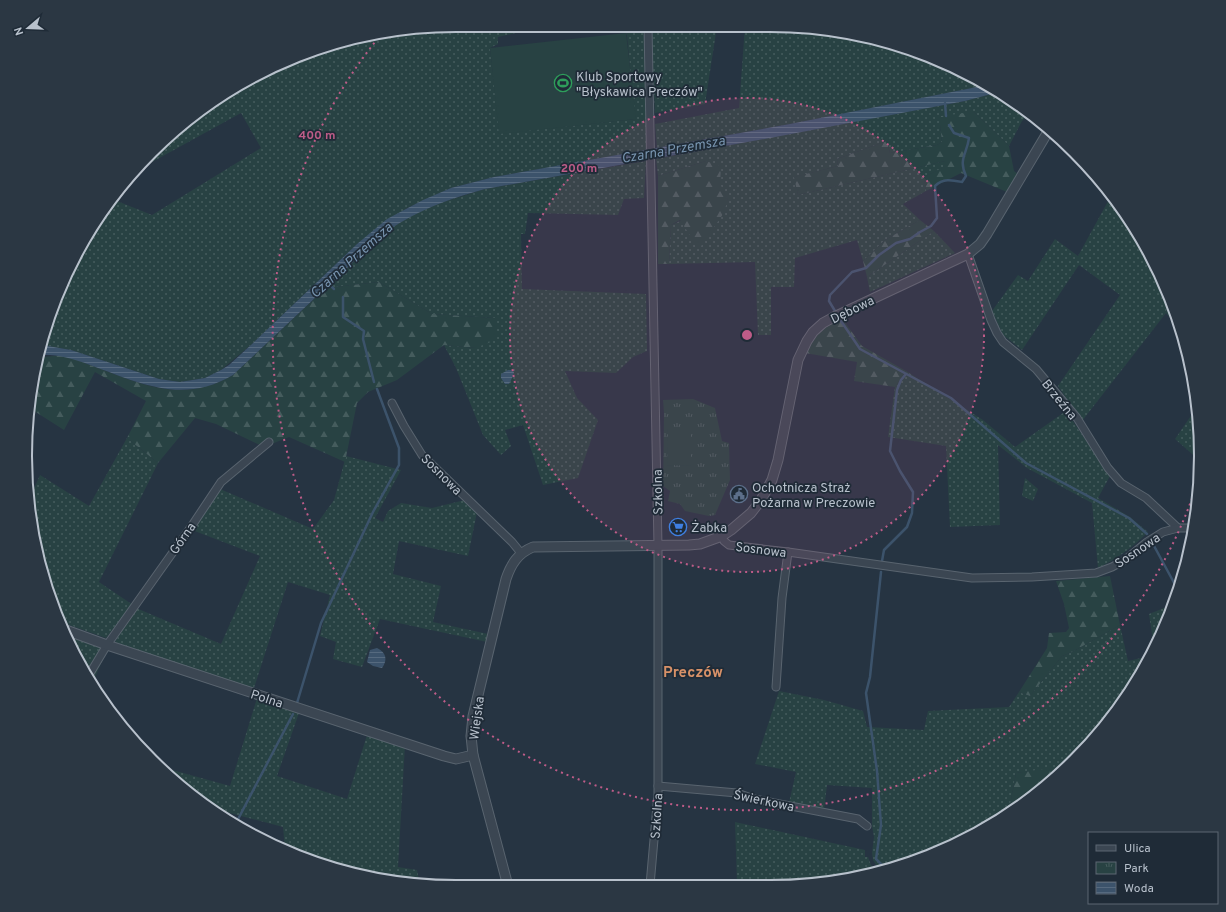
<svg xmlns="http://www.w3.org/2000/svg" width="1226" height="912" font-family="Overpass,sans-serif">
  <defs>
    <pattern id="grass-dots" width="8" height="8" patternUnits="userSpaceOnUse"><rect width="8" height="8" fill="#284243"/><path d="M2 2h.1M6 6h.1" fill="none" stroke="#455c5d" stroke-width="1.8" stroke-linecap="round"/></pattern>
    <pattern id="forest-firs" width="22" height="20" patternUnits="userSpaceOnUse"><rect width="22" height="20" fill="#284243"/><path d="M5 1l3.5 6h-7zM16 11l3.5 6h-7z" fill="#455c5d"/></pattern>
    <pattern id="park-tufts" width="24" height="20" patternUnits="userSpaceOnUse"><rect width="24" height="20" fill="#284243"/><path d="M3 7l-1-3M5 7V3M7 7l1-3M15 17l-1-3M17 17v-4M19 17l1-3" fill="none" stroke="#455c5d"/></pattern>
    <pattern id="water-rules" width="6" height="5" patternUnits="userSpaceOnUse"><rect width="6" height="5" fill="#3c536b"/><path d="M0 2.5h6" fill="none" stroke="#566a7f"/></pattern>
  </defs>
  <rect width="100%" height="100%" fill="#263442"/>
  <g fill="url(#grass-dots)">
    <path d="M456,25H594L581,28L569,26L534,29L498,37V44L490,48L500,133L635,119L626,26H639L644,29L647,150L494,177L451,188L407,208L357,244L252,344L221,370L205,378L180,382L159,379L71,350L42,345L70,265L98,216L113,198L117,201L152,215L261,148L241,113L134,172L151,151L240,83L344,40Z"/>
    <path d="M651,26H717L705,104L655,113Z"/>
    <path d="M745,26H798L881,40L935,58L987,85L790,124L657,148L655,124L739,108Z"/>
    <path d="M999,92L1009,98L1029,114L1022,121L1009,146L974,112L940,125L942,142L937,145L890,153L887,141L837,159L838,166L795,177L798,195L945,161V167L924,177L926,191L903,204L920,220L885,240L863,261L857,240L795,258L794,287H771V335H758L755,262L669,264L671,225L728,200L706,161L658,176L656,159L965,101Z"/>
    <path d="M646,161L644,198L624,199L618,215L528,213L525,234H521L522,289L646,294L647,351L633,357L616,373L565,371L577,398L598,420L578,478L543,485L523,425L505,430L511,446L501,455L483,435L456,368L444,345L475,348L495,318L432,314L379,282L326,288L381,236L394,226L416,213L440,203L485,189Z"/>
    <path d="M1112,194L1157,266L1169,299L1166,313L1082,421L1058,386L1120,295L1079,265L1022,350L1003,335L992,311L1018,275L1028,281L1055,239L1078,256Z"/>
    <path d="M934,231L955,253L870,292L867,277Z"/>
    <path d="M906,371L983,420L1015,447L1066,411L1110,476L1098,498L1130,517L1148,532C1132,548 1118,558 1098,568L1092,503L1027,468L998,445L1000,525L950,527L946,446L888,437L895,387Z"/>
    <path d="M1197,407L1200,428L1199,460L1175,439Z"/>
    <path d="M127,438L158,463L99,582L133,605L106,638L58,621L33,540L28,502L40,475L89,506Z"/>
    <path d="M346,456L401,470L375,518L383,522L388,511L401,503L432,508L465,500L477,512L468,556L399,541L393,574L441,586L433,622L488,634L487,642L380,619L362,667L333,659L336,642L320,636L330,595L288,582L253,691L115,642L136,608L221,644L260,556L192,530L220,489L313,529L334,500Z"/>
    <path d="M1025,478L1038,489L1033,501L1022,496Z"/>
    <path d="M1174,604L1154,648L1149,614Z"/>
    <path d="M1120,625L1128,661L1150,656L1143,672L1094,740L1066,767L1016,773L1009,811L935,854L881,869L876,865L873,860L872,853L874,837L872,826V788L827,785L824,810L789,803L796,772L755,764L779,691L824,700L863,711L867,727L924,730L928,711L1009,707L1019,692L1030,696L1062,656L1072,652Z"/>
    <path d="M67,637L108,647L93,682Z"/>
    <path d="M258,695L300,710L277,776L347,799L368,732L405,745L398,867L417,870L420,885L318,864L285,849L283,827L211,808L172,780L158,766L230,786Z"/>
    <path d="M735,822L865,850V857H868L871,865L876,870L826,883L735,884L737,883Z"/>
  </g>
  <g fill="url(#forest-firs)">
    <path d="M974,112L1009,146L1014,171L1018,174L1007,192L961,173L926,191L924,177L944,167L945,161L798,195L794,177L838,166L837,159L887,141L890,153L937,145L942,142L940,125L941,116Z"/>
    <path d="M706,161L721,166L720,184L728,200L723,214L699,249L680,220L671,225L669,264H658V176Z"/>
    <path d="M920,220L934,231L867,277L863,261L885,240Z"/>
    <path d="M379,282L432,314L495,318L496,340L475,348L444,345L397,380L368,392L357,403L345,462L289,437L264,447L216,424L195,418L158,463L127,438L146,401L95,372L64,430L31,409L33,372L38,358C46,357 55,355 63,356C74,358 85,363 95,367C144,385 183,404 233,375L326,288Z"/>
    <path d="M1169,299L1181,331L1166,313Z"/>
    <path d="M841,317L862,346L906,371L895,387L854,381L857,362L805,353C816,335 822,328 841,317Z"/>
    <path d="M1110,576L1120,625L1072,652L1062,656L1030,696L1019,692L1047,648L1049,633L1066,632L1069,628L1064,604L1056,581Z"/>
    <path d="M1065,766L1032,798L1009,811L1016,773Z"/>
  </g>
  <path fill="url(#park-tufts)" d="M693,399L715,408L722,441L729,443L730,480L715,515L709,516L685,511L680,504L668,501L670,491L663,486L664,413L663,400Z"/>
  <g fill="#284243">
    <path d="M626,33L636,119L499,134L490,48Z"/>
    <path d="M668,428H691V466L667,465Z"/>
  </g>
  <g fill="url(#water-rules)">
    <path d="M987,85L999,92L965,101L770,138L485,189C448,199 412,212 381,236L233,375C182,405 140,383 90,365C73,359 57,354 39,355L42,345L71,350L159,379L180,382L205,378L221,370L229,365L252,344L357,244L387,219L423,200L451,188L494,177L790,124Z"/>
    <path d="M508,370H511L514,372L513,376L509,384H505L501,378V374Z"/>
    <path d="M377,648C386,652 388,660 382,668L373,666L367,662L370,650Z"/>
  </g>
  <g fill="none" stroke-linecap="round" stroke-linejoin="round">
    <g stroke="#3c536b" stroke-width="2.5">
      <path d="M945,103L946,116"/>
      <path d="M327,282L334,289"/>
      <path d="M343,297V317L364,331L363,339L374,382"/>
      <path d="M835,311L829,301L830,295L852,272L866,268L879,255L896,243L910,239L920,232L931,226L937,218L935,186C943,178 952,180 962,182L966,176C958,159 967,154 969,138L954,133L949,125"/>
      <path d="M839,318L860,349L951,398L1026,463L1129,518L1147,534"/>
      <path d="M1153,544L1179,592"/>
      <path d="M882,561L884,550L907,527L912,513L913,492L900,471L890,451L897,390L901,380L906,374"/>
      <path d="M881,572L870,677L866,693L877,771L881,825L876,859L885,868"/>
      <path d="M297,703L321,623L373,512L399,465V448L377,389"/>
      <path d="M235,825L293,714"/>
    </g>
    <defs>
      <g id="minor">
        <path d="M648,26L658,546V794L650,885"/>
        <path d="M968,254L991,320L997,333L1003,342L1036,369L1077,418L1108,468L1121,483L1146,498L1178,528"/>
        <path d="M392,403L404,426L422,455L512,542L521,553"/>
        <path d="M722,536L724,541L729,545L788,552L972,578L1032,577L1096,573L1112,567L1125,560L1147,542L1163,532L1178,528H1194"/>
        <path d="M89,675L107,645L193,524L221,482L269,442"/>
        <path d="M776,687L782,598L788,552"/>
        <path d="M658,786L737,793L754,799L858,819L867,826"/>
      </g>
      <g id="tertiary">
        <path d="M63,629L107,645L444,756L456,759L473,755"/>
        <path d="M508,886L473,755L471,736L473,716L506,579C511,564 518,553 533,547L689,545L700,544L722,536L731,530L751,513L761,500L772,480L778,460L798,360L807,341L813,332L823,323L834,317L968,254L980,244L987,234L1049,130"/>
      </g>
    </defs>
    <use href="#minor" stroke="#59646f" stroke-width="9"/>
    <use href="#tertiary" stroke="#59646f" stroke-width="11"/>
    <use href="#minor" stroke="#3b4652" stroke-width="7"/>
    <use href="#tertiary" stroke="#3b4652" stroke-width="9"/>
  </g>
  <circle cx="747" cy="335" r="237" fill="#be5c88" fill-opacity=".12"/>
  <g fill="none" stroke="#be5c88" stroke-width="2" stroke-dasharray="2 4">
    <circle cx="747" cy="335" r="237"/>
    <path d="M1198 481A474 474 0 1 1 379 37"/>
  </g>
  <defs>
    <symbol id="stadium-ring" viewBox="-11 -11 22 22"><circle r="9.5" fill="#1f2b37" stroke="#2e9e5b" stroke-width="1.5"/><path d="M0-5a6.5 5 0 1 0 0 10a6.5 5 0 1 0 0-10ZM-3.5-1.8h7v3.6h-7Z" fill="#2e9e5b"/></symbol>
    <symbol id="civic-ring" viewBox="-11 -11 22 22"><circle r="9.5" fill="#1f2b37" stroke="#5c6f8a" stroke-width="1.5"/><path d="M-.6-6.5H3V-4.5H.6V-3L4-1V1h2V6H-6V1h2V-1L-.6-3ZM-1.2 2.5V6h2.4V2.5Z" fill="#5c6f8a"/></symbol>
    <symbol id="supermarket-ring" viewBox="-11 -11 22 22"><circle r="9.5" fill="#1f2b37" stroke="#3f7fe0" stroke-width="1.5"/><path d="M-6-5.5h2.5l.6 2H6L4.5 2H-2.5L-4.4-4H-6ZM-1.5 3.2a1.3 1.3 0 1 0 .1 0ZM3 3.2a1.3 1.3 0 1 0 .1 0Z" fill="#3f7fe0"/></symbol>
  </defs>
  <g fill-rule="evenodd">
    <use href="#stadium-ring" x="553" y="73" width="20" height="20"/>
    <use href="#civic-ring" x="729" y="484" width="20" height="20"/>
    <use href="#supermarket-ring" x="668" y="517" width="20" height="20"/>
  </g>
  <g text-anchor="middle" stroke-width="3.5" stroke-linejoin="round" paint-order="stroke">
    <g font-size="13" fill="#b8c1cc" stroke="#1f2b37" text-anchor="start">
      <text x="576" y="81">Klub Sportowy<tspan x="576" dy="15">"Błyskawica Preczów"</tspan></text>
      <text x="752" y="492">Ochotnicza Straż<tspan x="752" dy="15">Pożarna w Preczowie</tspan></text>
      <text x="691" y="532">Żabka</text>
    </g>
    <g font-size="13" fill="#b8c1cc" stroke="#1f2b37">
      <text transform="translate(852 309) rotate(-26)" y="5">Dębowa</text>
      <text transform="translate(1060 399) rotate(51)" y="5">Brzeźna</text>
      <text transform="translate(442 474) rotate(45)" y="5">Sosnowa</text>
      <text transform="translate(657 492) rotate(-91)" y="5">Szkolna</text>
      <text transform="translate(182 538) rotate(-55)" y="5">Górna</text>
      <text transform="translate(761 549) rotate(7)" y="5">Sosnowa</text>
      <text transform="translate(1137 550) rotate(-34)" y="5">Sosnowa</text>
      <text transform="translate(267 698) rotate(18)" y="5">Polna</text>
      <text transform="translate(476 718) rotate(-82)" y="5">Wiejska</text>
      <text transform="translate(764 800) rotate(12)" y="5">Świerkowa</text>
      <text transform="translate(656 816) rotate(-86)" y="5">Szkolna</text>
    </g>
    <g font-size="14" font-style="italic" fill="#7894af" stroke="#1f2b37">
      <text transform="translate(673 149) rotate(-10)" y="5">Czarna Przemsza</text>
      <text transform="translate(351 260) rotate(-42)" y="5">Czarna Przemsza</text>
    </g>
    <g font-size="15" font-weight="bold" fill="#d79168" stroke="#1f2b37">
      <text x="693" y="677">Preczów</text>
    </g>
  </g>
  <path d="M0 0H1226V912H0ZM456 32H770A424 424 0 0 1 1194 456V456A424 424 0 0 1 770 880H456A424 424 0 0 1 32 456V456A424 424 0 0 1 456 32Z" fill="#2b3743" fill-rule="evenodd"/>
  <path fill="none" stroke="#b8c1cc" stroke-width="2" d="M456 32H770A424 424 0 0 1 1194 456V456A424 424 0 0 1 770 880H456A424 424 0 0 1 32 456V456A424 424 0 0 1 456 32Z"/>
  <circle cx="747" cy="335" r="6" fill="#be5c88" stroke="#1f2b37" stroke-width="2"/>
  <g font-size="12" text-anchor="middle" font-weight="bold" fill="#be5c88" stroke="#1f2b37" stroke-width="3.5" stroke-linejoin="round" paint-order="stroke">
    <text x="317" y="139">400 m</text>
    <text x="579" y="172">200 m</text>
  </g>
  <rect x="1088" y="832" width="130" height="72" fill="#1f2b37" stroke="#5c6773"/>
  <rect x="1096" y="845" width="20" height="6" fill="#3b4652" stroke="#5c6773"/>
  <text x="1124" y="852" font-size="12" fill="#b8c1cc">Ulica</text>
  <rect x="1096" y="862" width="20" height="12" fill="url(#park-tufts)" stroke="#5c6773"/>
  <text x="1124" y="872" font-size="12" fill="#b8c1cc">Park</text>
  <rect x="1096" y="882" width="20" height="12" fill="url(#water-rules)" stroke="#5c6773"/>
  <text x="1124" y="892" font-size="12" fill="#b8c1cc">Woda</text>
  <g transform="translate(28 28) rotate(251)" stroke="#1f2b37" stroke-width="3" paint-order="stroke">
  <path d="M0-3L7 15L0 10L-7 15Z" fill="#b8c1cc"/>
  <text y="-6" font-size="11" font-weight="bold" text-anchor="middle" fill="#b8c1cc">N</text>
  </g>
</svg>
